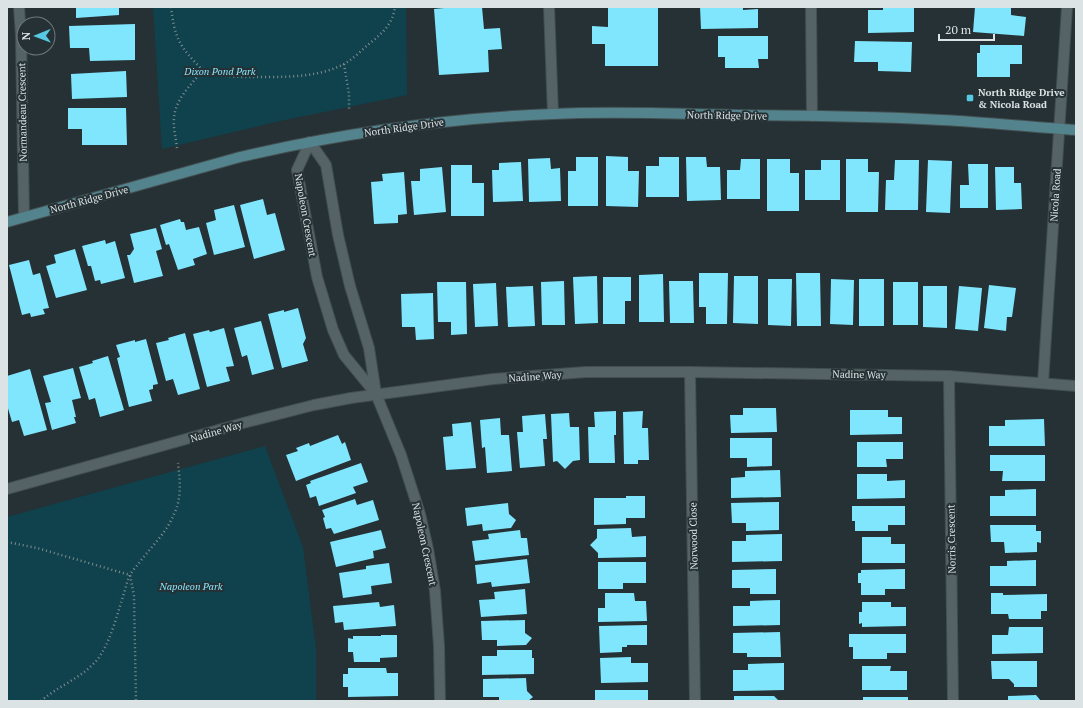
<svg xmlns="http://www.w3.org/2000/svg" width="1083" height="708" font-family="'PT Serif',serif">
  <rect width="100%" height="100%" fill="#253134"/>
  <g fill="#0f424d">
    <path d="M153,7H406L407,95L280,121L162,149Z"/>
    <path d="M265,446L303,547L316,649V701H7V517Z"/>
  </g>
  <g fill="#80e6fe">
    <path d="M76,7H119V15L76,18Z"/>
    <path d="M454,7H482L484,29L500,28L502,49L488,50L489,72L439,75L434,9Z"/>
    <path d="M608,7H658V66H605V44H592V26L608,27Z"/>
    <path d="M700,7H743V10L758,9V28L701,29Z"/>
    <path d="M883,7H914V32L868,33V10H883Z"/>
    <path d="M975,7H1011V15L1026,17L1024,36L973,32Z"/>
    <path d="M135,24V60L90,61L89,48H70L69,26Z"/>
    <path d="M718,36H768V59H758L759,68H725V57H718Z"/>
    <path d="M855,41L912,42L911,72L878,71V62H854Z"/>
    <path d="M980,45H1022V64H1010V77H977V53H980Z"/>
    <path d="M126,71L127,97L72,99L71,74Z"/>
    <path d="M68,108H126L127,145H82V129H68Z"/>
    <path d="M606,156L628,157V171H639L638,207L606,206Z"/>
    <path d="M576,157H598V206H568V171H576Z"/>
    <path d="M659,157H679V197H646V166H659Z"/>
    <path d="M686,157H706L707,167H720L721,200L687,201Z"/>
    <path d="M550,158L551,169L560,168L561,201L529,202L528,159Z"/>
    <path d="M741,159H760V199H727V170H740Z"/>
    <path d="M767,159H790V173H799V211H767Z"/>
    <path d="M846,159H868V172H879L878,212H846Z"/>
    <path d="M821,160H840V200H805V170H821Z"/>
    <path d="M895,160H919L918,210H885L886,180H894Z"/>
    <path d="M928,160L952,161L950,213L926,212Z"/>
    <path d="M521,162L523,201L493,202L492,170H499V163Z"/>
    <path d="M968,164H988V208H960V185H969Z"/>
    <path d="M451,165H472V183H484V216H451Z"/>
    <path d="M442,167L446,212L414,215L411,181H420V169Z"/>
    <path d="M995,167H1014V183H1021L1022,209L996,210Z"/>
    <path d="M404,172L407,214L398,215V223L374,224L371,182L383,181L382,174Z"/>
    <path d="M263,199L267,215L275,213L285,250L254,259L240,205Z"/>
    <path d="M234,205L245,247L214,255L206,223L216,220L214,210Z"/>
    <path d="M180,219L181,222H184L186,230L199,227L207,254L193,259L195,265L178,270L169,244L166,245L160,225Z"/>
    <path d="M156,228L162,249L156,251L163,276L134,283L127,255H130L134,249L130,234Z"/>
    <path d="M105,240L106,244L115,241L125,278L101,284L100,280L95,281L91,266H88L82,246Z"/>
    <path d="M75,249L87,290L56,298L46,266L56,263L54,255Z"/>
    <path d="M29,260L33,275L40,273L49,308L43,309L45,314L31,317L30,313L22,315L9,265Z"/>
    <path d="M699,273H728L727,324H706V307H699Z"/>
    <path d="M796,273H820L821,326H797Z"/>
    <path d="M663,274L664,322H639V275Z"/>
    <path d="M597,276L598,323L575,324L573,277Z"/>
    <path d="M734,276H758V324L733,323Z"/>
    <path d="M603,277H631V301H625V324H603Z"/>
    <path d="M768,279H792L791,326L768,325Z"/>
    <path d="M831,279L854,280L853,325L830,324Z"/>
    <rect x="859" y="279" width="25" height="47"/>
    <path d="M564,281L565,325H542L541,282Z"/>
    <path d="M669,281H693L694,323H670Z"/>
    <path d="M437,282H466L467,334L451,335V322H438Z"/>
    <rect x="893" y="282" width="25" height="43"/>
    <path d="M496,283L498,326L475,327L473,284Z"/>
    <path d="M989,285L1016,288L1012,317H1007L1006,331L984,328Z"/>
    <path d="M533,286L535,326L508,327L506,287Z"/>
    <path d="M923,286H947V328L923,327Z"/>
    <path d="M959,286L982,288L978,331L955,329Z"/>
    <path d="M433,293L434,339L416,340L415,327H402L401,294Z"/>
    <path d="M298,308L306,338L303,344L308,361L282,368L268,314L284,310V312Z"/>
    <path d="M261,321L274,369L252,375L247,355L242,357L234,328Z"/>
    <path d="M224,328L234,366L226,367L230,381L207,387L193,334L209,330L210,332Z"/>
    <path d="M185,333L200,389L178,395L173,379L166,381L156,343L169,340L168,338Z"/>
    <path d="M146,339L158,384L153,385V389L149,390L152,401L129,407L117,358L120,357L116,345L135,340V342Z"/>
    <path d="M108,356L124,410L100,417L95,398L89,400L79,367L93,363L92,361Z"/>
    <path d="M73,368L81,398L72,400L76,417H74L76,423L52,430L45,403L51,402L43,376Z"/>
    <path d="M30,369L47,430L24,436L19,420L12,422L7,405V376Z"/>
    <path d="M743,408H776L777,432L731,433L730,415H743Z"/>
    <path d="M850,410H888V417H902V434L850,435Z"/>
    <path d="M616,411V435H614L615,463H589L588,427H595L594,412Z"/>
    <path d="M643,411L642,428H648L649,460H638V464H624L623,412Z"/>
    <path d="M569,413L570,427H579L580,460L573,461L565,469L557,461L553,462L551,414Z"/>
    <path d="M545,414L547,439H543L545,466L520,468L517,432H523L522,416Z"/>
    <path d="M500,418L501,435H509L512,471L487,473L485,447L482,448L480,420Z"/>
    <path d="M1044,419L1045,446H989V426H1005V420Z"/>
    <path d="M471,422L476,468L446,470L443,437L453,436L452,424Z"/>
    <path d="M338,435L342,444L345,442L351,460L296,481L286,455L298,451L296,448L309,443L310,446Z"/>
    <path d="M730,438H772V466L747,467V458H730Z"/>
    <path d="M857,442H903V459H886L887,467H857Z"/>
    <path d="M990,455H1045V481H1002L1003,471H990Z"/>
    <path d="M361,463L368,482L353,487L356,493L319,506L316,496L310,498L306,485L311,483L310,481Z"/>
    <path d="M780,470L781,497L731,498V478L745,477V471Z"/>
    <path d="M857,474H887V481L905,480V498L857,499Z"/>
    <path d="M1036,489V516H990V496H1005V490Z"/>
    <path d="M626,496H645V518H626V524L594,525V498H626Z"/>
    <path d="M355,499L357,505L373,500L379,520L334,534L331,528L326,529L323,518L325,517L322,510Z"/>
    <path d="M779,502V530L746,531V523H732L731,503Z"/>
    <path d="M508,503L509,514L516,520L511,528L483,531L482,524L467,526L465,508Z"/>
    <path d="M852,506H905V525H888V531H855V521H852Z"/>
    <path d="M990,525H1036V531H1041V543L1037,542V552L1005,553L1004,542H991Z"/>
    <path d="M631,528L632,537L646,536V557L598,558V553L590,545L597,538V529Z"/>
    <path d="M381,530L386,548L373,551L374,558L336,567L330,542Z"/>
    <path d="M520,530L521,538H527L529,555L475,561L472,541L489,539L488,534Z"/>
    <path d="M782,534V561L732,562V541H746V535Z"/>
    <path d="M862,537H891V544H905V563H862Z"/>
    <path d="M527,559L530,583L492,587L491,582L477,584L475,565Z"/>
    <path d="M1036,560V586H990V566H1007V561Z"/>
    <path d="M598,562H646V583H623V589H598Z"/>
    <path d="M389,563L392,583L371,586L372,594L343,598L339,573L366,569V566Z"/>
    <path d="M776,569V594H750V588H732V570Z"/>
    <path d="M905,569V589H885V595H861V583H858V573H861V570Z"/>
    <path d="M525,589L527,614L481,617L479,600L495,599L494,592Z"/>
    <path d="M605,593H634L635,601H646L647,621L598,622V608H605Z"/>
    <path d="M991,593H1003V595L1047,594V611H1041V619H1009L1008,614H991Z"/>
    <path d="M780,600V625L733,626V606H750V601Z"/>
    <path d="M379,602L380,607L394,605L396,626L344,630L343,622L335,623L333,606Z"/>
    <path d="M862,602H891V607H906V626L862,627V623L859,624V612H862Z"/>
    <path d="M525,620V633L532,638L526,645L497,646V640H482L481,621Z"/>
    <path d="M647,625V645H627V647H622V652L600,653L599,626Z"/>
    <path d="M1009,627H1043V653L992,654V635H1008Z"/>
    <path d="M780,632L781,657H747V653H733V633Z"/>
    <path d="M849,634H906V653H887V659H853V647H849Z"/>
    <path d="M381,635H397V657L380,658V662H354L353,652H348V638L353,639V636H381Z"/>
    <path d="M497,650H532V658H534V674L482,675V656H497Z"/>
    <path d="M631,657V663H648V682L601,683L600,658Z"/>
    <path d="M991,661H1037V687H1014V684L1009,679H992Z"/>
    <path d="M784,663V690L733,691V670H748V664Z"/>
    <path d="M862,666H891L890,671H907V690H862Z"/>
    <path d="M348,668H386L387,673H398V696L348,697V687H343V674H348Z"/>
    <path d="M526,678L527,691L533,697L528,701H499V697H483V679Z"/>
    <rect x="595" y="690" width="53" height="11"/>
    <path d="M1036,695L1041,701H1008V696Z"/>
    <path d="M734,696H774L779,701H734Z"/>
    <rect x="863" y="697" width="45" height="4"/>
  </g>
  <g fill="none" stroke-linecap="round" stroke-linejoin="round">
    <defs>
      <g id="street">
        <path d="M19,7L21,36L24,217"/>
        <path d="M549,7L553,114"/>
        <path d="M811,7L812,116"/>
        <path d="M310,142L326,165L338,235L350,286L369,348L376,394L401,455L420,514L428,549L435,591L439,646L440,701"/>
        <path d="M310,142L297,170L317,277L333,330L344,355L376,394"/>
        <path d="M690,372L695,701"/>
        <path d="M949,376L953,701"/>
        <path d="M1043,383L1067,7"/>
        <path d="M7,489L247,422L314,405L351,398L493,379L586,372H690L949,376L1076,386"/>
      </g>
      <path id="secondary" d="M7,222L240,157C343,133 448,118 553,114C616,111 680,114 743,115C809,116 875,116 941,120C986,122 1031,127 1076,130"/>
    </defs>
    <use href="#street" stroke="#434e50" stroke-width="12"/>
    <use href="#secondary" stroke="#434e50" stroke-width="12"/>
    <g stroke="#838c8f" stroke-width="2.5" stroke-dasharray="1 3" stroke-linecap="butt">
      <path d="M171,7C174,32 177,43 194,61C197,64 200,68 203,70C215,77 240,77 254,77C283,77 318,78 344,64C353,59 362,50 370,43C383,33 393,23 395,7"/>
      <path d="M344,64L349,94V110"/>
      <path d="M177,148C176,138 173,128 174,119C175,99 191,85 203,70"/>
      <path d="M7,542L37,548L130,575L134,596L136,701"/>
      <path d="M41,701C58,686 82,678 97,660C110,644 118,612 124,593C126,587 127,581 130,575C132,571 136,567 139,563C151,547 167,532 174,514C182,498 180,481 178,463"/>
    </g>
    <use href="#street" stroke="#566366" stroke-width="10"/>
    <use href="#secondary" stroke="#53838d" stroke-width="10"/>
  </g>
  <rect fill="#57c9e2" stroke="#253134" stroke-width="1.5" x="966" y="94" width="8" height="8" rx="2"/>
  <g text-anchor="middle" stroke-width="4" stroke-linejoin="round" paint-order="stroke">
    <g font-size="10" font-style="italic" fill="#88e5fc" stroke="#253134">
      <text x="220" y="75">Dixon Pond Park</text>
      <text x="191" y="590">Napoleon Park</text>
    </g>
    <g font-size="10" font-weight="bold" fill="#dce3e5" stroke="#253134" text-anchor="start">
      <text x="978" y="96">North Ridge Drive<tspan x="978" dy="12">&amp; Nicola Road</tspan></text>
    </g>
    <g font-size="10" fill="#dce3e5" stroke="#253134">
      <text transform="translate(22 112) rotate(-91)" y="4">Normandeau Crescent</text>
      <text transform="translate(727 115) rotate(1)" y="4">North Ridge Drive</text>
      <text transform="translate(404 127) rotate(-8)" y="4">North Ridge Drive</text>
      <text transform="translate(1055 195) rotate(-86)" y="4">Nicola Road</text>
      <text transform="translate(89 199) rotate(-15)" y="4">North Ridge Drive</text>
      <text transform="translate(306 215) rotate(80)" y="4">Napoleon Crescent</text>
      <text transform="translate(859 374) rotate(1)" y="4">Nadine Way</text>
      <text transform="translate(535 376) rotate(-4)" y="4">Nadine Way</text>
      <text transform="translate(216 431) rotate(-16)" y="4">Nadine Way</text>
      <text transform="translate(693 536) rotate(-91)" y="4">Norwood Close</text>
      <text transform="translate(951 539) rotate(-91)" y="4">Norris Crescent</text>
      <text transform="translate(425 544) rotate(78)" y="4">Napoleon Crescent</text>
    </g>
  </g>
  <rect width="1083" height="708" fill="none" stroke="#dce3e5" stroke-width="16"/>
  <g transform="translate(36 36) rotate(269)"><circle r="19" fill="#253134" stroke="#6e787b"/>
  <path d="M0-3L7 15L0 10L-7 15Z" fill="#57c9e2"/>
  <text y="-6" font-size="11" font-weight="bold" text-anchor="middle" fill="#dce3e5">N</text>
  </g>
  <path d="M939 34v6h55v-6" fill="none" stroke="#dce3e5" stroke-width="2"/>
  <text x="945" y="34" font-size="12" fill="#dce3e5" stroke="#253134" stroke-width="3" paint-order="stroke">20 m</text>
</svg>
